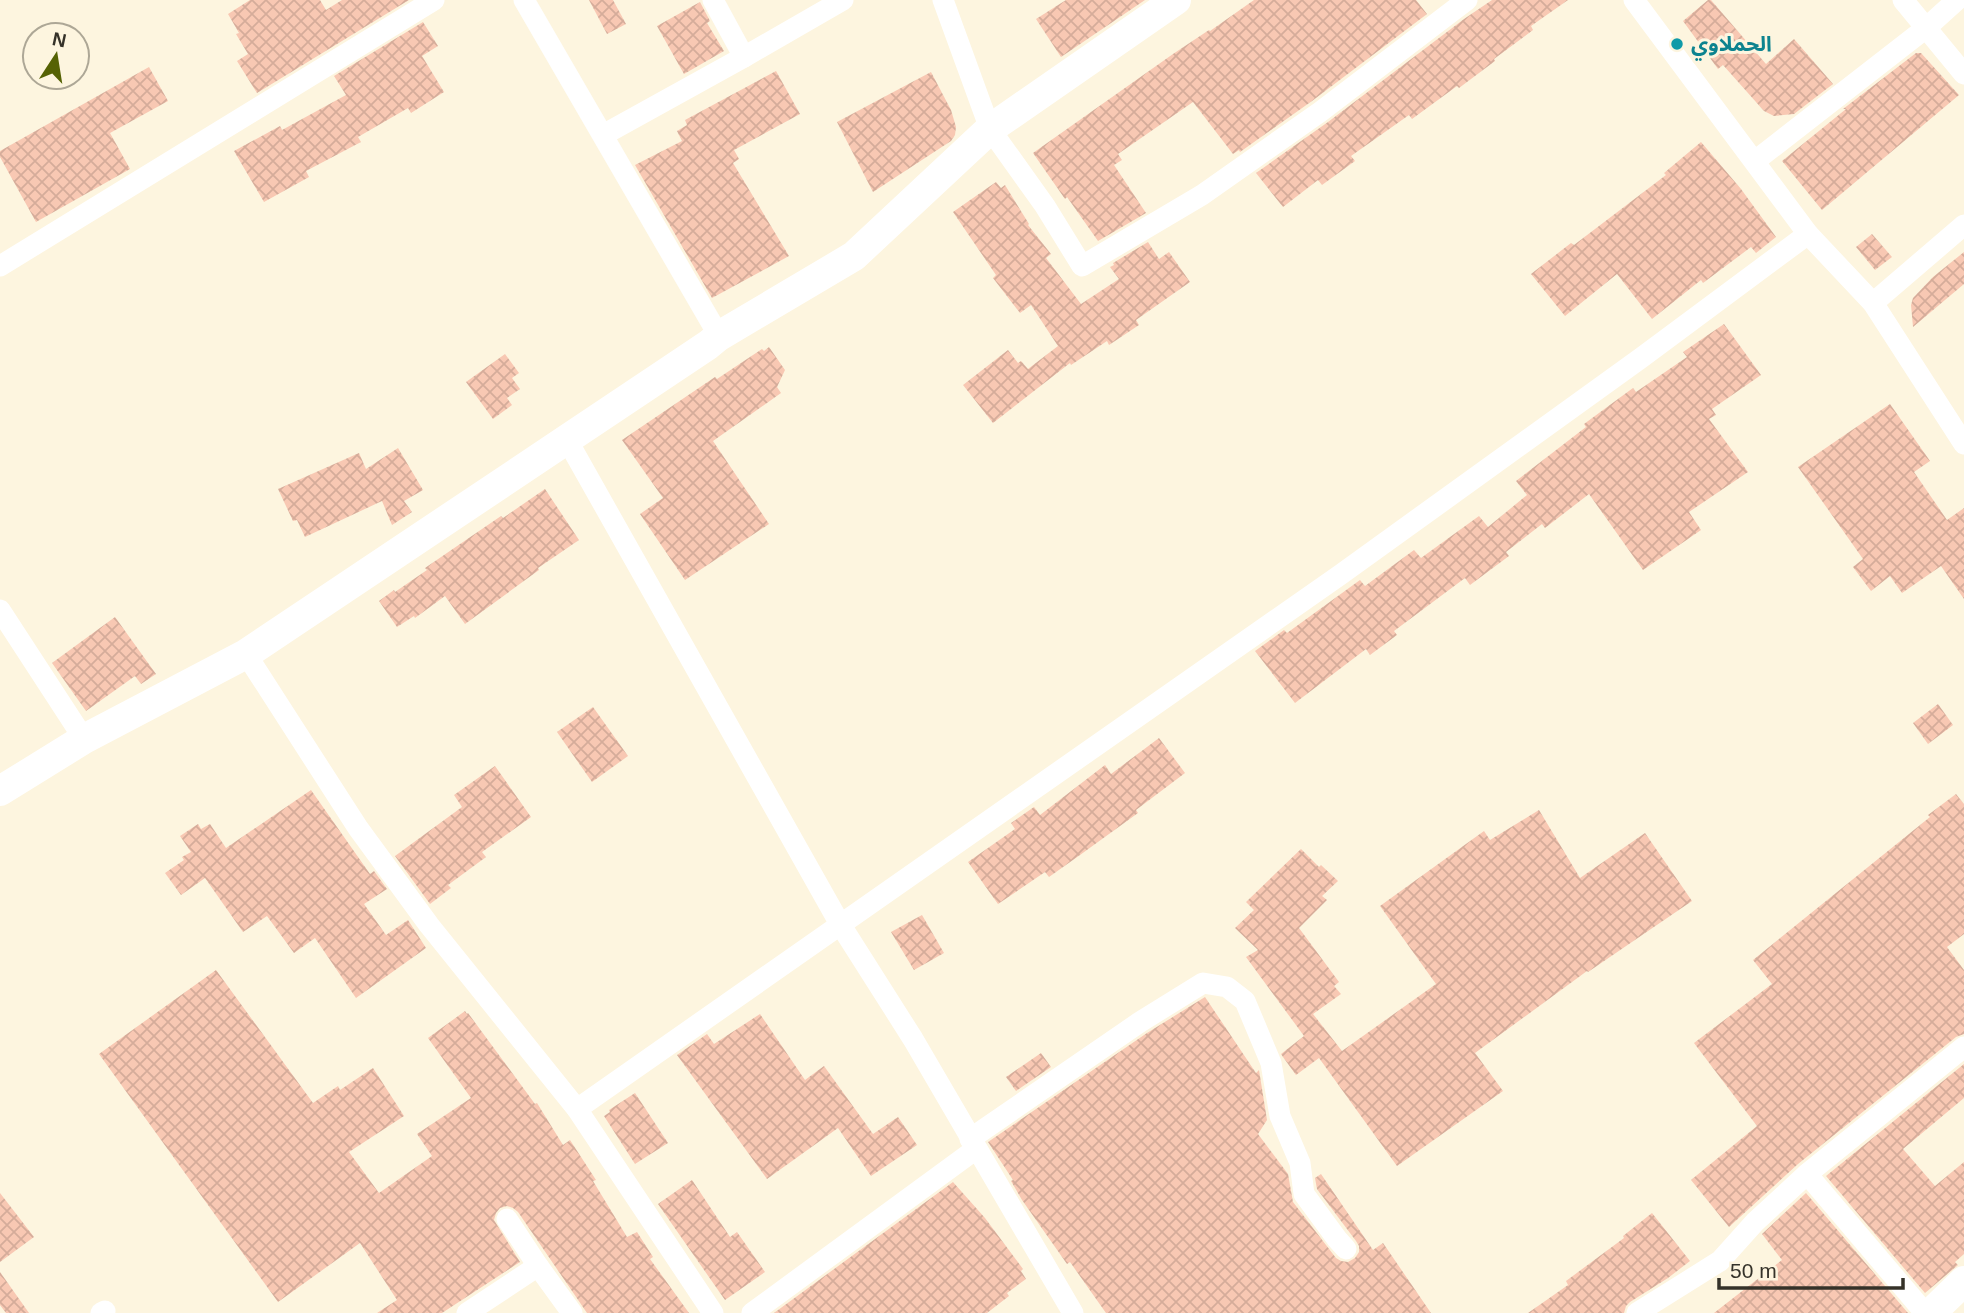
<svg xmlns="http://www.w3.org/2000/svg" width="1964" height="1313" font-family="Arial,'Noto Sans Arabic',sans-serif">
  <defs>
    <pattern id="building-cross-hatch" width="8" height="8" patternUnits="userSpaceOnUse" patternTransform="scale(1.75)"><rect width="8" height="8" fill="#f8c8b3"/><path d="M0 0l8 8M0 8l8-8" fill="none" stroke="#d5ac9a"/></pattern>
  </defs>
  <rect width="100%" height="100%" fill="#fdf5df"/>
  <g fill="url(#building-cross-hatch)">
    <path d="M250,0H320L326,10L342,0H409L257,93L237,61L248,54L236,34L239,33L228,14Z"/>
    <path d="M589,0H613L626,24L607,34Z"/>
    <path d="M1066,0H1145L1061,57L1036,19Z"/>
    <path d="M1254,0H1416L1427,14L1312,101L1240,152L1239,150L1233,154L1193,102L1118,154L1122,160L1114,165L1146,213L1098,241L1067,197L1065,199L1033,153L1173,54L1209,30L1210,31Z"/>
    <path d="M1492,0H1568L1531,26L1533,30L1494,59L1495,61L1459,88L1457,86L1412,119L1409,115L1351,156L1355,161L1322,185L1318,180L1283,207L1256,173L1328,122L1464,19Z"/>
    <path d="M1708,0H1711L1766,64L1794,39L1833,84L1794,114L1774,116L1764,111L1723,65L1718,69L1683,21Z"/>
    <path d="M700,2L710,21L707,23L724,51L684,74L657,26Z"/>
    <path d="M423,22L438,46L422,56L444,92L411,113L408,108L358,137L361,142L306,171L309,177L264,202L234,151L280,126L282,130L346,95L334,76Z"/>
    <path d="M1916,53H1921L1959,95L1822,210L1782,161L1846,109H1843Z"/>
    <path d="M149,67L168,101L110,133L130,169L36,222L0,157V151Z"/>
    <path d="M776,71L800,114L734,150L739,159L733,163L789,256L712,298L635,165L682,141L677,131L687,125L685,120Z"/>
    <path d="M931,72L951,110L956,127L955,135L951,141L873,192L837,122Z"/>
    <path d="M1701,142L1741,189L1776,237L1756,253L1751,247L1703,283L1701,280L1652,319L1617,274L1565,316L1531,274L1571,243L1574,245L1666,175L1664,173Z"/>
    <path d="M996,182L1001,188L1005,185L1029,224L1028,225L1051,254L1046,258L1081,304L1119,279L1110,267L1114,265L1113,263L1148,242L1159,259L1169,252L1190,282L1136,320L1139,325L1109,345L1107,341L1071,365L1070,363L993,423L963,385L1008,350L1018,363L1021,361L1028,369L1058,346L1031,305L1020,313L993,278L996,275L953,212Z"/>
    <path d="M1872,234L1892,257L1875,270L1856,247Z"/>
    <path d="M1964,252V284L1913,327L1911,305L1913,298L1933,277Z"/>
    <path d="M1724,324L1761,375L1712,409L1716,415L1709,419L1748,472L1689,512L1701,530L1643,570L1589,494L1545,528L1542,524L1506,552L1509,556L1470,585L1465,578L1394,631L1397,635L1370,655L1366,649L1295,703L1255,651L1284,630L1287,633L1360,580L1365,586L1414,550L1421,558L1479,516L1488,527L1527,495L1516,481L1586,427L1584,424L1633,388L1636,392L1687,357L1683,352Z"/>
    <path d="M769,347L785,370L777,387L781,393L713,441L769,524L685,580L640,514L663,498L622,440L715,377L717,379L762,349L764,351Z"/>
    <path d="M505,354L519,373L512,378L520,389L507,398L512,405L493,419L466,382Z"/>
    <path d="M1890,404L1930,461L1914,472L1947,520L1964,508V599L1941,566L1902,593L1890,576L1871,591L1853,567L1863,559L1798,467Z"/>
    <path d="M398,448L423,490L404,501L412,512L392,525L382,501L305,537L297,520L293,521L278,489L359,453L366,469Z"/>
    <path d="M545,489L579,540L538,568L539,570L465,624L445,596L415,618L414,616L397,627L379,601L394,590L395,592L427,570L425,568L501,516L503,518Z"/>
    <path d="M115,617L156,674L141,684L135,676L86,711L52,663Z"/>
    <path d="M1938,704L1953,725L1928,744L1913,723Z"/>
    <path d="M593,707L628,756L592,782L557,732Z"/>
    <path d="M1159,738L1185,773L1136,810L1138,813L1080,855L1049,877L1045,872L998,904L968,862L1015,829L1011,823L1034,807L1040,815L1105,765L1111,774Z"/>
    <path d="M495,766L531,817L482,852L486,857L448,885L451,888L430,904L395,856L462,807L454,795Z"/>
    <path d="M311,790L370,874L374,871L387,889L364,904L386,935L408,920L426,948L356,998L315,938L294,953L267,916L243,932L205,878L181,895L165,873L184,860L182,857L191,852L180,836L198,824L201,829L210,824L226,848Z"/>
    <path d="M1956,794L1964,804V934L1947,947L1964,970V1034L1956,1037L1798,1164L1729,1227L1691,1180L1757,1126L1694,1043L1772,984L1753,960L1930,817L1928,815Z"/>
    <path d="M1539,810L1580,878L1645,833L1692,901L1588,972L1587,971L1475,1053L1503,1091L1397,1166L1319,1058L1296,1075L1283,1057L1281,1054L1304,1036L1246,957L1258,950L1235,928L1254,910L1246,902L1301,849L1319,867L1321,865L1338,881L1322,896L1327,900L1299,928L1339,982L1334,986L1341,994L1313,1014L1342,1051L1436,984L1380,906L1484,831L1490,840Z"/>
    <path d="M922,915L944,953L914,970L891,932Z"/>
    <path d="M216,970L313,1103L338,1086L340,1090L373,1068L404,1116L349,1152L379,1193L432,1156L417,1134L471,1098L428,1038L465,1011L467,1014L468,1013L535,1104L537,1103L563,1145L570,1140L596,1180L593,1181L627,1237L637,1232L653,1257L650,1259L689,1313H587L518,1212L513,1208L507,1206L500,1208L496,1213L494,1220L520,1262L442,1313H377L397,1300L360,1243L278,1302L99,1054Z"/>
    <path d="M1205,997L1256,1073L1259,1070L1267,1120L1258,1134L1288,1174L1293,1202L1336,1258L1341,1261L1348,1262L1355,1258L1359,1252V1246L1356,1241L1317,1189L1315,1178L1321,1174L1373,1250L1383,1243L1431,1313H1106L1070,1262L1067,1264L1022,1200L1011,1181L1013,1180L988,1142L1147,1033Z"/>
    <path d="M760,1014L805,1080L824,1066L873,1134L898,1117L917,1145L871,1176L838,1128L767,1179L677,1055L707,1034L714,1044Z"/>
    <path d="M1041,1053L1051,1067L1016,1091L1006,1077Z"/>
    <path d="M1964,1064V1098L1903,1149L1935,1186L1964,1162V1254L1955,1262L1958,1265L1925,1293L1826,1176Z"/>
    <path d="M635,1093L668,1143L635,1164L604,1116L610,1112L609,1110Z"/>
    <path d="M692,1180L730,1237L737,1232L765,1272L725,1300L658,1204Z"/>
    <path d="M953,1182L985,1218L1023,1269L1021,1271L1026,1279L1007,1293L1009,1296L987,1313H774Z"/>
    <path d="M0,1193L34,1237L0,1262Z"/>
    <path d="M1806,1193L1908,1313H1714L1782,1260L1762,1234Z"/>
    <path d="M1652,1213L1690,1261L1668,1278L1630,1302L1626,1306L1624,1313H1528L1568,1285L1566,1281L1624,1238L1623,1236Z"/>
    <path d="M0,1272L29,1313H6L0,1305Z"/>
  </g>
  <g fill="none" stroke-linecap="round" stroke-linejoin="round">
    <g stroke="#fff" stroke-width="21">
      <path d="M524,0L719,336"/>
      <path d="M713,0L744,57"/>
      <path d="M943,0L990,129L1045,206L1082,266L1202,195L1320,112L1467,0"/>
      <path d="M1634,0L1808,234L1873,303L1964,444"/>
      <path d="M1903,0L1964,74"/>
      <path d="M603,135L744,57L843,0"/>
      <path d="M1755,161L1926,28L1957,0"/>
      <path d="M0,266L434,0"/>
      <path d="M1873,303L1964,225"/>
      <path d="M566,438L840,924L913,1039L1073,1313"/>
      <path d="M0,610L84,739"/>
      <path d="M246,654L358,828L429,925L577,1109L713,1313"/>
      <path d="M577,1109L1340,575L1641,358L1808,234"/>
      <path d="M970,1139L1140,1022L1203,983L1227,987L1245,1001L1271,1063L1280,1116L1300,1163L1304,1194L1337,1239L1346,1249"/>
      <path d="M1807,1174L1925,1313"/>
      <path d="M507,1219L538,1266L572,1313"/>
      <path d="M101,1313L105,1311"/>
      <path d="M467,1313L538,1266"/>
      <path d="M752,1313L976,1149"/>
      <path d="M1637,1313L1720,1261L1755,1222L1807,1174L1964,1047"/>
    </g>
    <g stroke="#fff" stroke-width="30">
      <path d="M0,791L84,739L246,654L708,345L719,336L854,256L990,129L1176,0"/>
      <path d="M1931,1313L1964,1281"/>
    </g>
  </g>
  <circle fill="#0f9aa8" stroke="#fdf5df" stroke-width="2.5" cx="1677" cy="44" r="7"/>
  <g text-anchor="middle" stroke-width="6" stroke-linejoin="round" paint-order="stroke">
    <g font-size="21" font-weight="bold" fill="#0d838f" stroke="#fdf5df" text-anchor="start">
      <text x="1691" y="51">الحملاوي</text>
    </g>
  </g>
  <g transform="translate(56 56) rotate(12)"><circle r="33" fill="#fdf5df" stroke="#ada796" stroke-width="2"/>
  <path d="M0-5L12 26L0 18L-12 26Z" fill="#556204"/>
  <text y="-10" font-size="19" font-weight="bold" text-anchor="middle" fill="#353229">N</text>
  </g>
  <path d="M1719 1278v10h184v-10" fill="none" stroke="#353229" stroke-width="3.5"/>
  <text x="1730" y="1278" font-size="21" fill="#353229" stroke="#fdf5df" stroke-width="5" paint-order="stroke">50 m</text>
</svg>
